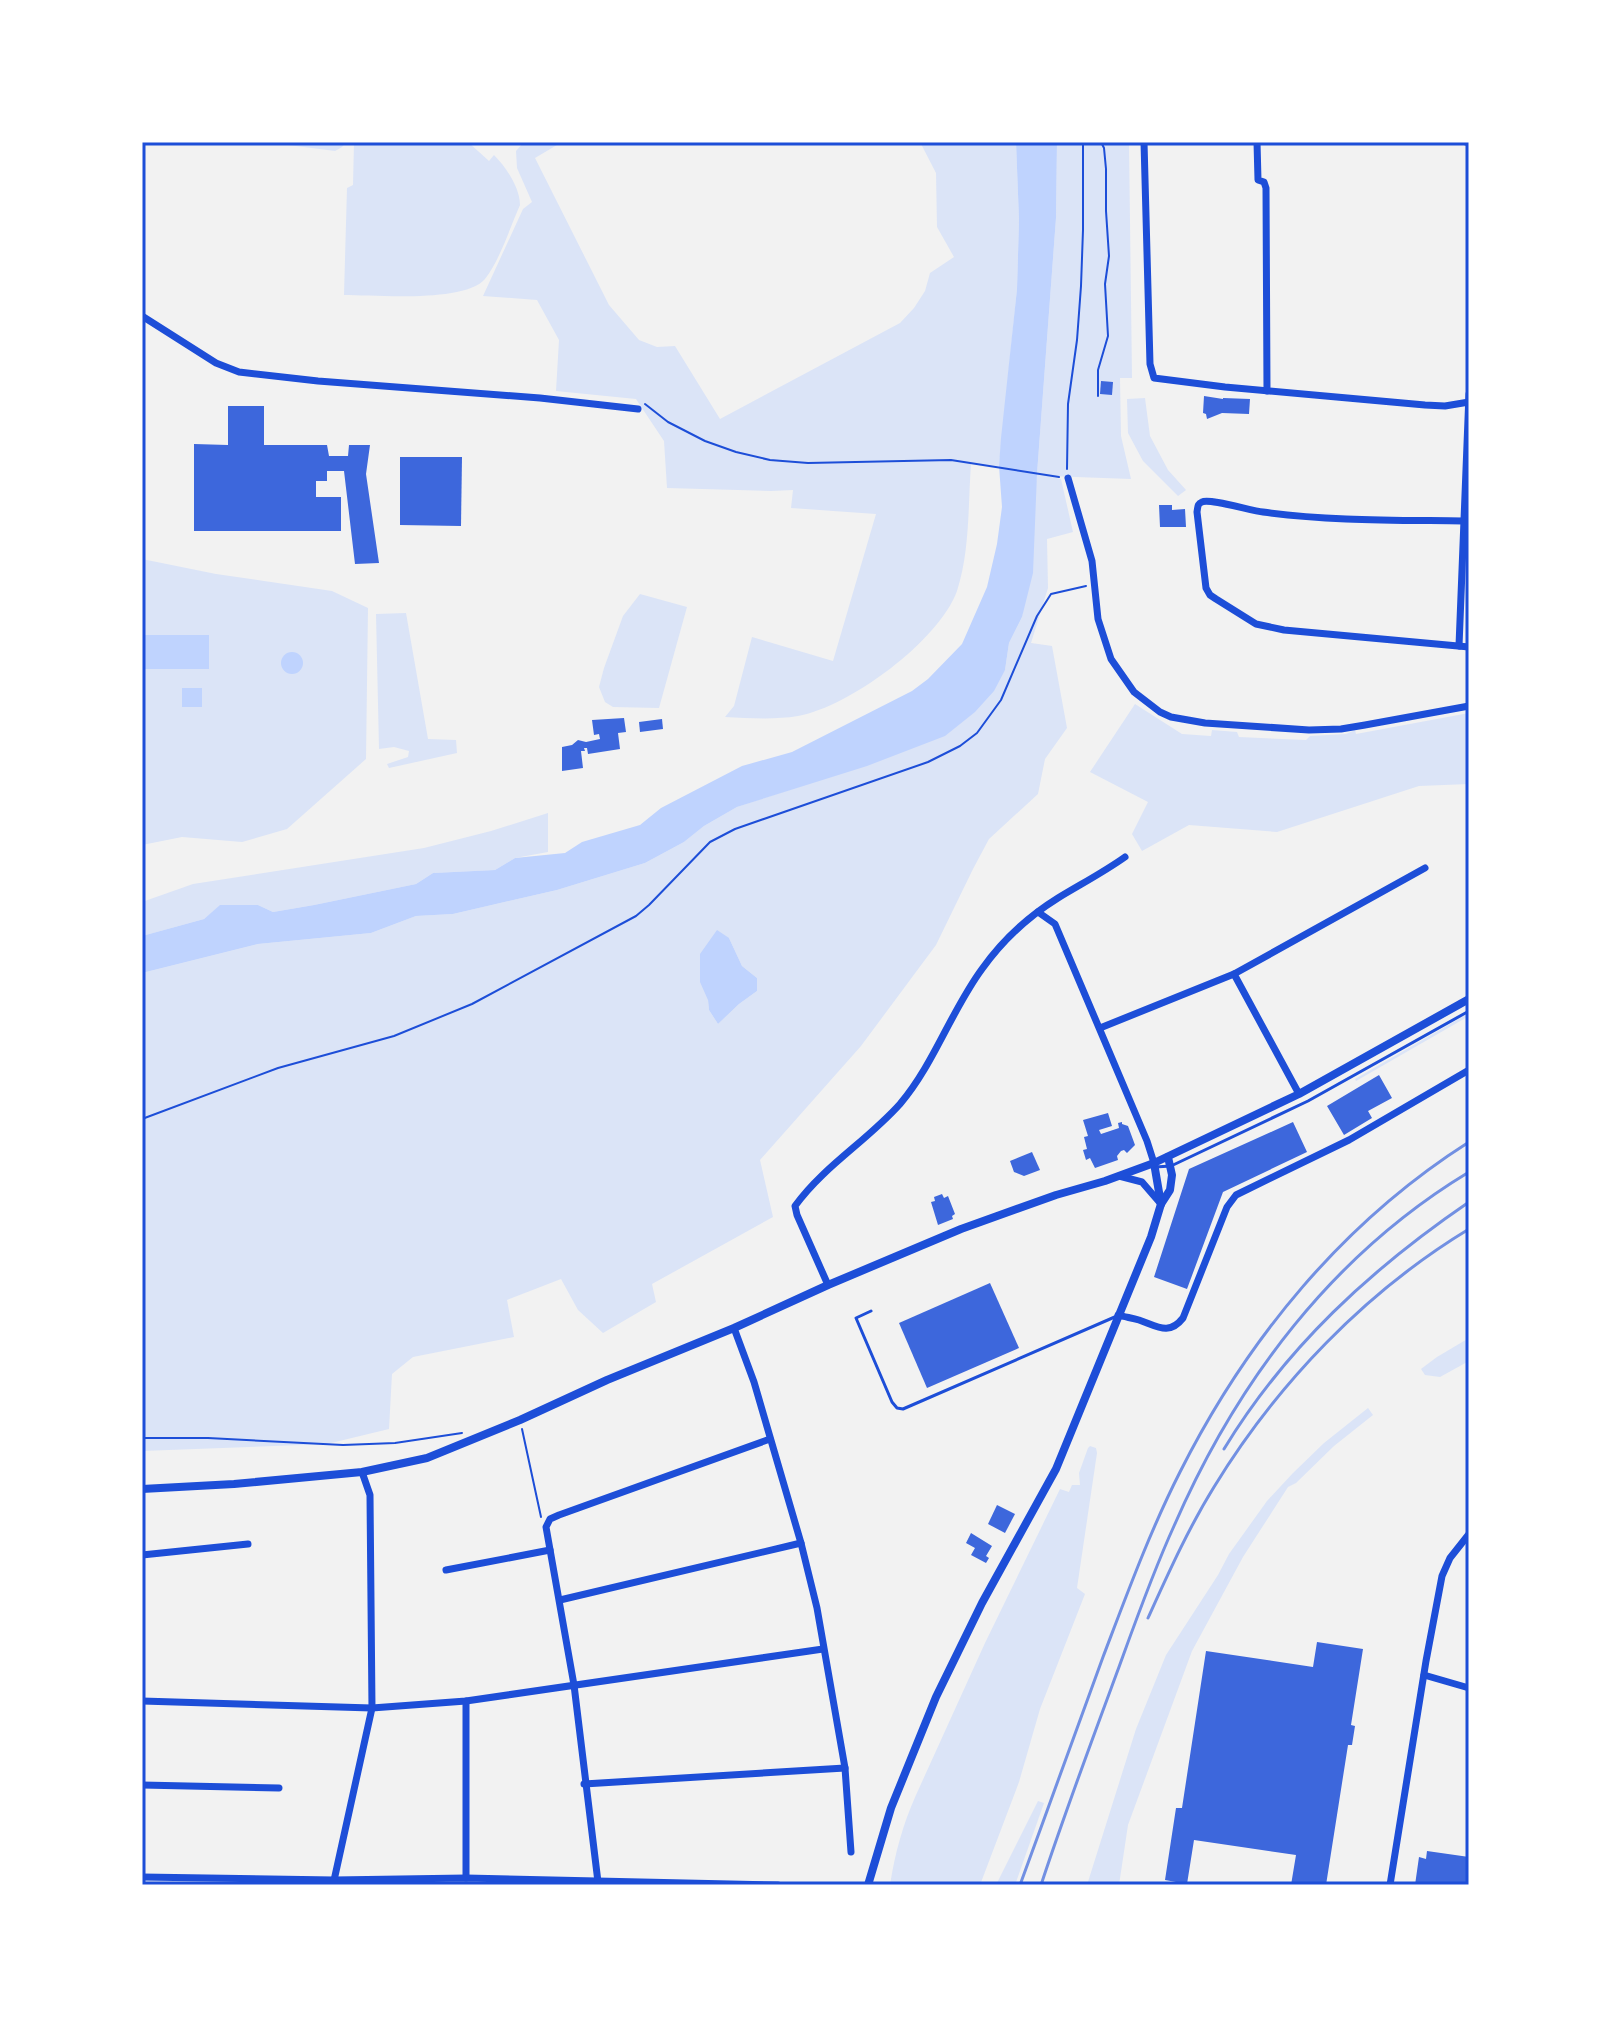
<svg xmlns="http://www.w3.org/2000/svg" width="1611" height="2027" font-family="Overpass,sans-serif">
  <rect width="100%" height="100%" fill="#f2f2f2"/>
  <g fill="#dbe4f7" fill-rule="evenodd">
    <path d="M265,142H346L342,147L335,151Z"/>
    <path d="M354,142H468L489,161L494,155C506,167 520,188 520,205C511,225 499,262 485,279C464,303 376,295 344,295L347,188L353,185Z"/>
    <path d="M524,142H562L535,158L609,305L639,340L657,347L675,346L720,419L900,323L914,308L925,291L930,273L954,257L937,227L936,173L920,142H1016L1019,220L1017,289L999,466L971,464C968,505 970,551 957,591C939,641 849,707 798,716C774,720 749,718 725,717L734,706L752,637L833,661L876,514L791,508L793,490L771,491L667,488L664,441L636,399L556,391L559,340L537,300L483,296L523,209L532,202L517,168L516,151Z"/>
    <path d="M1057,142H1129L1132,378H1120L1121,436L1131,479L1048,476L1061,479L1073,532L1047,539L1048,588L1031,643L1052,646L1067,728L1045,759L1038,794L989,839L973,869L936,945L861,1046L760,1160L773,1217L652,1284L656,1302L603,1333L578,1310L561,1279L507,1300L514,1337L413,1357L392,1374L389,1429L327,1444L142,1451V973L258,944L371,933L416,916L453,914L557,890L645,863L684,842L704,826L737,807L822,779L1005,670L1009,643L1022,617L1037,474L1056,218ZM729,938L742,966L757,978V991L739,1004L718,1024L709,1010L708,1000Z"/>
    <path d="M1145,398L1150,436L1168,470L1186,490L1178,496L1143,461L1128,433L1127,399Z"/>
    <path d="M142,559L216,574L332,591L368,608L366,759L287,829L242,842L182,837L142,845Z"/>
    <path d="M640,594L687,607L659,708L613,707L605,702L599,687L604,668L623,616Z"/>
    <path d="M406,613L428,739L456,740L457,753L389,768L387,764L408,757L409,751L394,747L379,749L376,614Z"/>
    <path d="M1135,704L1182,734L1211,736L1212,730L1237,732L1239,737L1306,740L1310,736L1346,734L1355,730L1356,734L1469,713V784L1419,786L1277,832L1189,825L1142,851L1132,834L1148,802L1090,772Z"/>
    <path d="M548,813V852L515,858L495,870L433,873L416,884L314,905L273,912L258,905H221L204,919L142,936V902L193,884L424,848L491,831Z"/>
    <path d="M1469,1013V1016L1356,1081L1355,1079Z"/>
    <path d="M1469,1338V1361L1440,1377L1425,1375L1421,1369L1437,1357Z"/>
    <path d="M1368,1408L1373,1415L1334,1446L1296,1483L1288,1487L1243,1557L1192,1651L1128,1825L1119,1885H1087L1136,1729L1166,1655L1218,1575L1229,1554L1267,1501L1293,1473L1324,1443Z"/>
    <path d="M1090,1446L1096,1448L1097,1453L1077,1588L1085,1594L1040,1709L1019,1782L980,1885H890C895,1853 903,1824 916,1795L985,1643L1060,1489L1069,1492L1072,1485H1080L1079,1473L1088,1448Z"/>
    <path d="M1038,1801L1044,1803L1015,1885H996Z"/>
  </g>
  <g fill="#bfd3fe">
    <path d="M1016,142H1057L1056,218L1037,474L1033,573L1022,617L1009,643L1005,670L994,691L975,712L945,736L867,766L737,807L704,826L684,842L645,863L557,890L453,914L416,916L371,933L258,944L142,973V936L204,919L220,905H258L273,912L314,905L416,884L433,873L495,870L515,858L565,853L582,842L640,825L661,808L742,766L792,752L912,691L928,679L962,644L987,587L997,544L1002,507L999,466L1001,438L1017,289L1019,220Z"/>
    <rect x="142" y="635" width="67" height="34"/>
    <circle cx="292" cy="663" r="11"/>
    <rect x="182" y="688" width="20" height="19"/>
    <path d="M717,930L729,938L742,966L757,978V991L739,1004L718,1024L709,1010L708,1000L700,982V954Z"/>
  </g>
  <g fill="#3d67dc">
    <path d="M1101,381L1113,382L1112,395L1100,394Z"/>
    <path d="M1204,396L1223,399V398L1250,399L1249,414L1222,413L1207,419L1206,414L1203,413Z"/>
    <path d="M228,406H264V445H327L329,456H348L349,445H370L366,474L379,563L355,564L344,471H327V481H316V497H341V531H194V444L228,445Z"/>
    <path d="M400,457H462L461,526L400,525Z"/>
    <path d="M1159,505H1172V510L1185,509L1186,527H1160Z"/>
    <path d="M624,718L626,732L618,733L620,749L588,754L587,748H584L585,751H581L583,768L562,771V747L572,745L578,740L586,742L600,739L599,734L594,735L592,720Z"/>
    <path d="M662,719L663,729L640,732L639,722Z"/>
    <path d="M1379,1075L1392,1098L1368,1111L1372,1118L1344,1135L1327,1106Z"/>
    <path d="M1108,1113L1112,1126L1099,1130L1101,1134L1119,1128L1118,1123L1122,1122V1124L1128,1126L1135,1145L1127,1153L1124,1150L1121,1151L1117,1156L1118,1160L1095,1168L1090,1158L1086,1160L1083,1150L1087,1149L1084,1137L1088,1136L1083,1120Z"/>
    <path d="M1293,1122L1307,1152L1223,1192L1187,1289L1154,1277L1189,1169Z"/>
    <path d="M1032,1152L1040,1170L1024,1176L1014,1172L1010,1161Z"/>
    <path d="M942,1194L944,1198L948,1196L955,1214L952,1216L953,1219L938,1225L931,1202L935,1201L934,1197Z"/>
    <path d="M990,1283L1019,1348L927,1388L899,1323Z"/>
    <path d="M997,1505L1015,1514L1005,1533L988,1524Z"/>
    <path d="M971,1533L992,1546L986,1556L989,1558L986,1563L971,1555L975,1548L966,1543Z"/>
    <path d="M1317,1642L1363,1649L1351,1725L1355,1726L1352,1745H1348L1326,1885H1291L1296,1855L1194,1840L1187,1884L1165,1880L1176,1808H1182L1206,1651L1313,1667Z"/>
    <path d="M1427,1851L1469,1857V1885H1415L1419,1857L1426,1859Z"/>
  </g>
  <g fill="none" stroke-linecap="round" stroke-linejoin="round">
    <g stroke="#1d4ed8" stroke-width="2">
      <path d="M1098,396V370L1108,336L1105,284L1109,256L1106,211V169L1104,148L1101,142"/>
      <path d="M645,404L668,422L705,441L736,452L770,460L808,463L951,460L1059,477"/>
      <path d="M1067,469L1068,404L1077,340L1081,286L1083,230V142"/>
      <path d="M142,1119L278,1068L394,1036L472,1004L636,916L649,905L710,842L735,829L928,762L960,746L977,733L1001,700L1037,616L1051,594L1086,586"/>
      <path d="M522,1429L541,1517"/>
      <path d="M142,1438H208L343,1445L395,1443L462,1433"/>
    </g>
    <g stroke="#1d4ed8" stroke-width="3">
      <path d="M1155,1167L1171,1166L1308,1101L1469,1011"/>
      <path d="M871,1311L856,1318L892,1402L897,1408L903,1409L1117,1316"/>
    </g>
    <g stroke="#1d4ed8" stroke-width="7">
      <path d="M1144,142L1150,364L1154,378L1225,387L1425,405L1445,406L1469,402"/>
      <path d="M1257,142L1258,180L1264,182L1266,188L1267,391"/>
      <path d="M1466,142H1469"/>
      <path d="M142,316L216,363L239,372L318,381L540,398L638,409"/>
      <path d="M1068,478L1092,561L1098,619L1111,659L1134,692L1160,712L1171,717L1205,723L1309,730L1341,729L1365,725L1469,706"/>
      <path d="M1463,521C1397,520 1329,521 1263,512C1252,511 1209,498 1202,502C1197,504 1198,507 1197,512L1206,588L1210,595L1216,599L1256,624L1284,630L1469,647"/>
      <path d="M1459,646L1469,394"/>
      <path d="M1038,912L1055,924L1147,1141L1154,1163"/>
      <path d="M1234,974L1299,1094"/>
      <path d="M1100,1028L1234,974L1425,868"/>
      <path d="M1119,1176L1142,1182L1161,1204"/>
      <path d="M828,1285L797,1215L795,1206C824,1166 867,1141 900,1104C934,1064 951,1011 982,969C1002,941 1029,916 1058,898C1081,884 1104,872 1125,857"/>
      <path d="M1118,1315C1125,1317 1132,1318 1139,1320C1157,1326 1169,1336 1183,1318L1227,1207L1236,1195L1349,1140L1469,1070"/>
      <path d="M734,1328L754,1382L801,1543L817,1608L845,1768L851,1852"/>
      <path d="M142,1555L248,1544"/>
      <path d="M446,1570L550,1550"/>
      <path d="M560,1600L801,1543"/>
      <path d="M1424,1675L1469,1688"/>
      <path d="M142,1701L372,1708L466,1701L823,1649"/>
      <path d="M466,1701V1878"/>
      <path d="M584,1784L845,1768"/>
      <path d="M142,1785L279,1788"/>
      <path d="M142,1877L334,1880L466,1878L778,1885"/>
      <path d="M598,1882L574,1685L546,1527L550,1519L559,1515L770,1439"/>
      <path d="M333,1885L372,1708L370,1495L362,1472"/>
      <path d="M1390,1885L1426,1661L1442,1576L1450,1558L1469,1534"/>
    </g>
    <g stroke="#1d4ed8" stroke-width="8">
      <path d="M1154,1163L1161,1204"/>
      <path d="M142,1489L234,1484L362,1472L427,1458L520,1420L607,1380L734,1328L828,1285L961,1229L1056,1195L1105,1181L1154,1163L1299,1094L1469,999"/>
      <path d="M868,1885L891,1808L936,1697L982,1603L1056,1469L1151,1237L1161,1204L1170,1190L1172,1175L1168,1157"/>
    </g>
    <g stroke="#7290e2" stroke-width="3">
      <path d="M1224,1449C1286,1347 1371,1269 1469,1202"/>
      <path d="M1148,1618C1168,1574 1188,1529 1214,1487C1277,1384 1365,1292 1469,1229"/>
      <path d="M1020,1885C1048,1809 1075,1732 1103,1657C1127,1594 1150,1531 1180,1472C1247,1339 1343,1222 1469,1142"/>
      <path d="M1041,1885C1065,1812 1092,1740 1119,1667C1136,1620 1153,1572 1174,1526C1237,1381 1333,1254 1469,1172"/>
    </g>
  </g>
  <rect width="1611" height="2027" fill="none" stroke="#ffffff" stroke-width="288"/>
  <rect x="144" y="144" width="1323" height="1739" fill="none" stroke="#1d4ed8" stroke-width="3"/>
</svg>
